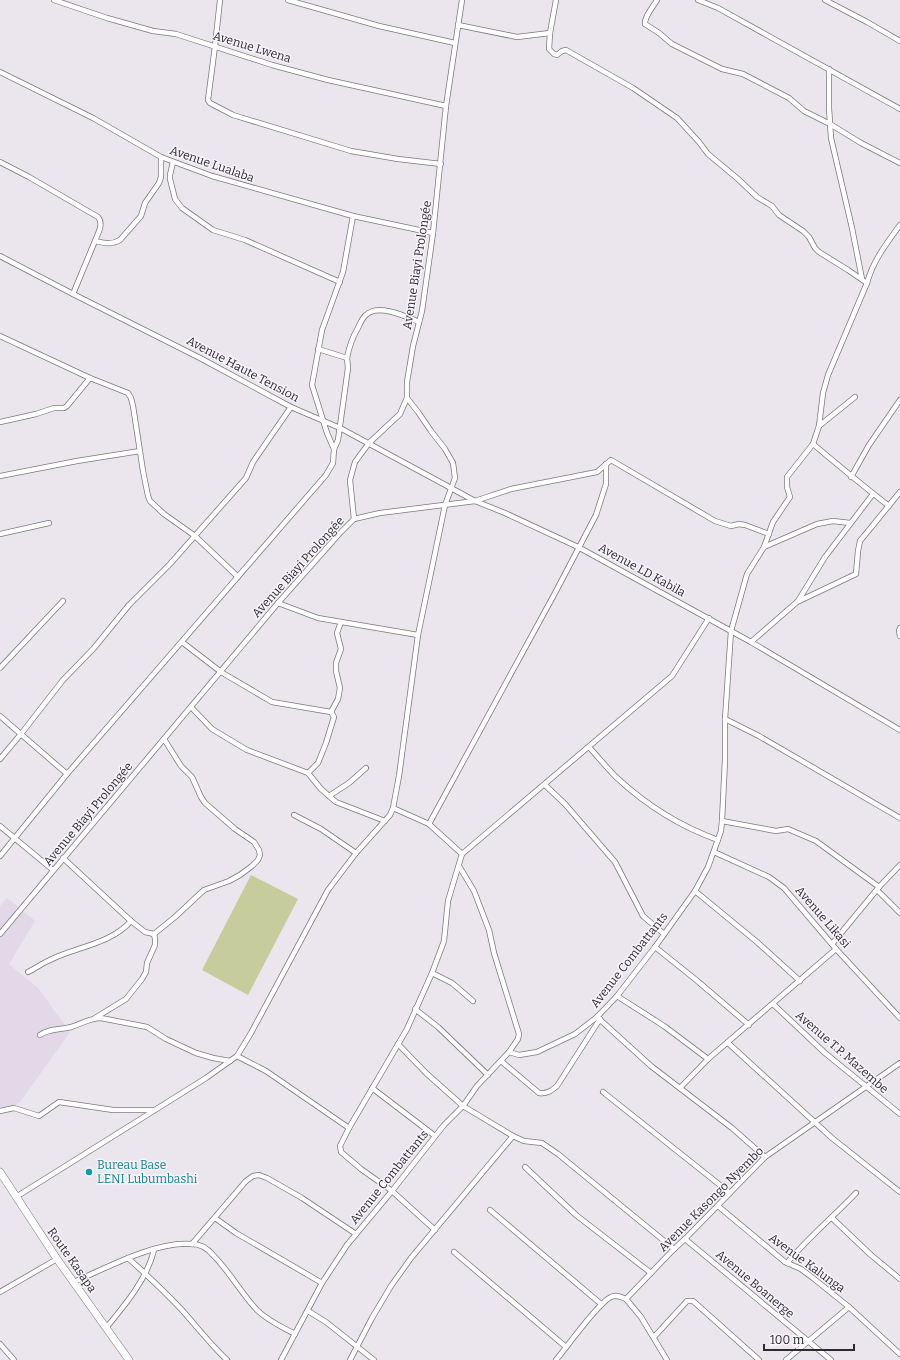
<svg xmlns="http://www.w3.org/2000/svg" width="900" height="1360" font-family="Bitter,serif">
  <rect width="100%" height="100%" fill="#ebe5ee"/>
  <path fill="#e2d8e8" d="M7,898L35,921L9,964L38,988L70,1032L20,1102L0,1113V906Z"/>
  <path fill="#c6cc9b" d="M251,875L298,899L248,995L202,970Z"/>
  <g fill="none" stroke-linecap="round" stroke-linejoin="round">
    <defs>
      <g id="minor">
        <path d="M54,0L107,18L153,31L176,34L272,65L328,80L446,106"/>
        <path d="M220,0L215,46L208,100L210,103L233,115L351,151L398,159L441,164"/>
        <path d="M288,0L379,26L455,43"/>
        <path d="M556,0L550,33L549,49L554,54L557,55L562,51L566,50L633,88L677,118L699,142L708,154L738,179L757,197L772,206L779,215L803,231L809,237L815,248L819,252L848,270L867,283"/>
        <path d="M657,0C653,7 644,17 645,24L659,33L672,44L722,69L743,74L789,98L804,111L830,124L861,143L900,163"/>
        <path d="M698,0L718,8L900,109"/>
        <path d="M825,0L867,22L900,41"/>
        <path d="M458,25L517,37L550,33"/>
        <path d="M829,69V108L831,138L852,228L862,279"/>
        <path d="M0,72L93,118L161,157L212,176L353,216L433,233"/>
        <path d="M0,162L29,177L98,217C104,224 98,233 95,241"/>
        <path d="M173,162L170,175V179L175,199L182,208L213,230L245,240L340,282"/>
        <path d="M0,256L73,294L200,358L291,407L340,428L475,501L511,489L597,472L611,460L715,521L731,526L739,524L745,525L769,534"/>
        <path d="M73,294L95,241C104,243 112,245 120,240L141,216L145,203L159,183L161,177V157"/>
        <path d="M0,336L90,378L128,393L131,398L133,406L143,471L148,496L150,501L164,514L195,536L238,577"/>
        <path d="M318,349L347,358L348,368L338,440L334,449"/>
        <path d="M347,358C349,347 352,338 358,328C360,324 362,318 366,315C378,303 407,317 419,322"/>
        <path d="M0,422L36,414L54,408H64L67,406L90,378"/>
        <path d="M819,426L855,397"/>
        <path d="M813,444C838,465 863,486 889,506"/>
        <path d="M0,476L77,461L140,451"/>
        <path d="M851,477L869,445L900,400"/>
        <path d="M354,519L350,480L355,462L369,443L400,414L407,398V382L413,346L422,311L433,233L446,106L462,0"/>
        <path d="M0,534L49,523"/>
        <path d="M764,547L817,524L833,521L850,523"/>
        <path d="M798,601L825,557L873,494"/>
        <path d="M278,603L318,618L418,635"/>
        <path d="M900,628L899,631L900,636"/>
        <path d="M182,642L221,672L272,702L331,712L334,717L326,743L318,763L308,773"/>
        <path d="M751,642L797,602L856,574L858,551L860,541L900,492"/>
        <path d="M0,668L63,601"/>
        <path d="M191,707L212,729L247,750L308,773L321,789L336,802L385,821"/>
        <path d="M331,712L338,699L340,688L336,671V663L341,649L337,633L341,622"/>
        <path d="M0,716L67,774"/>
        <path d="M725,719L759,736L900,818"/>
        <path d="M589,747C598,757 607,768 616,777C646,805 679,826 718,840"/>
        <path d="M0,759L21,734L63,680L94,648L129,605L170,564L246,478L253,462L291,407"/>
        <path d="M545,785L565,804L615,862L643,916L664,934"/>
        <path d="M329,796L349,783L366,768"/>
        <path d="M393,808L429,824L462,854"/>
        <path d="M294,815L321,829L356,853"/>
        <path d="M722,821L776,831L788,829L816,841L879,887"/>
        <path d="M429,824L555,593L596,515L606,484V464"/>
        <path d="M0,826L53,870"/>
        <path d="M714,852L769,877L784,888L836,949L900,1018"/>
        <path d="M0,856L67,774L326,475L333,463L334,449L327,433L312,385L322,330L343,272L353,216"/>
        <path d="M63,858L131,921L145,932L154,934L175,917L204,890L229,881L240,875L252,866L258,860L260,855L259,850L254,842L235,829L205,803L201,797L192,777L181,766L164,739"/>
        <path d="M459,866L474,891L489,930L494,953L519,1034L518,1039L509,1052"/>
        <path d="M877,890L900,913"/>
        <path d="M695,891L757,942L800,981"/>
        <path d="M0,934L278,603L340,533L354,519L380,513L475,501L505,513L578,547L751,642L900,730"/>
        <path d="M832,944L879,887L900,865"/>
        <path d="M655,947L695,979L749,1025"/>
        <path d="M28,972C36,968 43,963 50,960C76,947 111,944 131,921"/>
        <path d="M432,973L452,983L473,1001"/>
        <path d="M617,996L664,1026L708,1059"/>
        <path d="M773,1004L825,1053L900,1114"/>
        <path d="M415,1009L438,1027L488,1075"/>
        <path d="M597,1017L651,1066L732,1128L765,1157"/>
        <path d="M95,1018L126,999L142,979L146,972L147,963L155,945V939L154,934"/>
        <path d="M40,1035C49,1028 60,1030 71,1027C81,1024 90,1018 101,1018L147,1027L166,1039L196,1053L213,1058L230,1061"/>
        <path d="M728,1043L832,1138L900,1192"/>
        <path d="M398,1044L426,1073L463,1106L513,1136L524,1141L542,1143L558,1154L674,1249"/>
        <path d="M237,1056L266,1071L349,1128"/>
        <path d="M501,1061L539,1093C547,1094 551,1091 557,1086L600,1019"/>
        <path d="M372,1088L435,1136"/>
        <path d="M680,1088L708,1059L836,949"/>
        <path d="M603,1092L730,1193"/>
        <path d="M0,1111L14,1108L39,1116L59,1102L113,1110H154"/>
        <path d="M525,1167L576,1215L651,1273"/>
        <path d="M16,1197L206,1078L237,1056L251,1033L328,890L356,853L390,815L393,808L399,776L418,635L445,505L455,478L453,463L445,449L431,431L418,412L407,398"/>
        <path d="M718,1206L785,1262L801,1269L813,1278L849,1307L900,1354"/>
        <path d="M490,1210L601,1304"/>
        <path d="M215,1218L236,1233L322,1283"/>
        <path d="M832,1218L871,1255L900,1279"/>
        <path d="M435,1230L392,1191L361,1169L341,1152L340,1146L349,1128L407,1029L432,973L444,941L448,901L462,854L672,676L709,618"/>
        <path d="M685,1239L831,1360"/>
        <path d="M192,1244L246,1181L253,1176L259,1175L267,1178L302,1198L356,1234"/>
        <path d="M454,1252L566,1347"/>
        <path d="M128,1258C147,1275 165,1292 182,1310C197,1327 211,1345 227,1360"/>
        <path d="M787,1263C808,1238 834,1216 856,1193"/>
        <path d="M74,1282C108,1267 156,1241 192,1244C200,1244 208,1249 213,1255C230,1272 241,1293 257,1310C268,1321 282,1327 295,1334"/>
        <path d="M0,1292L57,1259"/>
        <path d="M626,1299L641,1317L667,1360"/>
        <path d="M308,1311L326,1322L374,1360"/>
        <path d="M106,1328C125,1305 147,1279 154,1250"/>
        <path d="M654,1337L687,1301H693L759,1360"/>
        <path d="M0,1344L14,1360"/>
        <path d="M281,1360L322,1283L347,1245L392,1191L444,1125L463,1106L477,1086L509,1052L519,1055L537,1052L575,1034L597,1017L617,996L655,947L695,891L708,867L721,831L722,821L725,760V719L731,631L747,574L764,547L773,522L790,497L787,487V477L813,444L819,426L823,393L828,375L867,283C873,261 886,244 900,225"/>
        <path d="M350,1360L372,1318L391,1286L411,1258L513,1136"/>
        <path d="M556,1360C566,1348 599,1302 611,1297C616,1294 621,1297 626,1299L674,1249L685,1239L765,1157L900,1063"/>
        <path d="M786,1360L849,1307"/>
      </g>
      <path id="secondary" d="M0,1172L57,1259L129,1360"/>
    </defs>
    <use href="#minor" stroke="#7c777f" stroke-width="6"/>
    <use href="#secondary" stroke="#7c777f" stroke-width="8"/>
    <use href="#minor" stroke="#fff" stroke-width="4.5"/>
    <use href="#secondary" stroke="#fff" stroke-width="7"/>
  </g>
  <circle fill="#0f9aa8" stroke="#f8f3fc" stroke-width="1.5" cx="89" cy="1172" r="4"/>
  <g text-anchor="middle" stroke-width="3" stroke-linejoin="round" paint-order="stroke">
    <g font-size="12" fill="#2c2a2d" stroke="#f8f3fc">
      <text transform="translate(252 47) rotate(17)" y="4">Avenue Lwena</text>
      <text transform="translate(212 164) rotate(19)" y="4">Avenue Lualaba</text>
      <text transform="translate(417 265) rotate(-81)" y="4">Avenue Biayi Prolongée</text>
      <text transform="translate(243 369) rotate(28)" y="4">Avenue Haute Tension</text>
      <text transform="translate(298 567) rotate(-48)" y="4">Avenue Biayi Prolongée</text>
      <text transform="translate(642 570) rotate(29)" y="4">Avenue LD Kabila</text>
      <text transform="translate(88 814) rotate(-50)" y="4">Avenue Biayi Prolongée</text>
      <text transform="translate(823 917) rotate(49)" y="4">Avenue Likasi</text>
      <text transform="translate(629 960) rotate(-52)" y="4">Avenue Combattants</text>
      <text transform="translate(842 1052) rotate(41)" y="4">Avenue T.P. Mazembe</text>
      <text transform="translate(389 1177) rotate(-51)" y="4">Avenue Combattants</text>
      <text transform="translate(711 1199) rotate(-45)" y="4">Avenue Kasongo Nyembo</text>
      <text transform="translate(72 1260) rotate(55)" y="4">Route Kasapa</text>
      <text transform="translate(807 1263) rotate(36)" y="4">Avenue Kalunga</text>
      <text transform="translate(755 1284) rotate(40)" y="4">Avenue Boanerge</text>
    </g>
    <g font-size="12" fill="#0d838f" stroke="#f8f3fc" text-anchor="start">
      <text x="97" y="1169">Bureau Base<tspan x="97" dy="14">LENI Lubumbashi</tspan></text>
    </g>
  </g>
  <path d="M764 1344v6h90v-6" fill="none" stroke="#2c2a2d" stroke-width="2"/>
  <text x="770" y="1344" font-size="12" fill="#2c2a2d" stroke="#f8f3fc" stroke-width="3" paint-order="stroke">100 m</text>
</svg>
